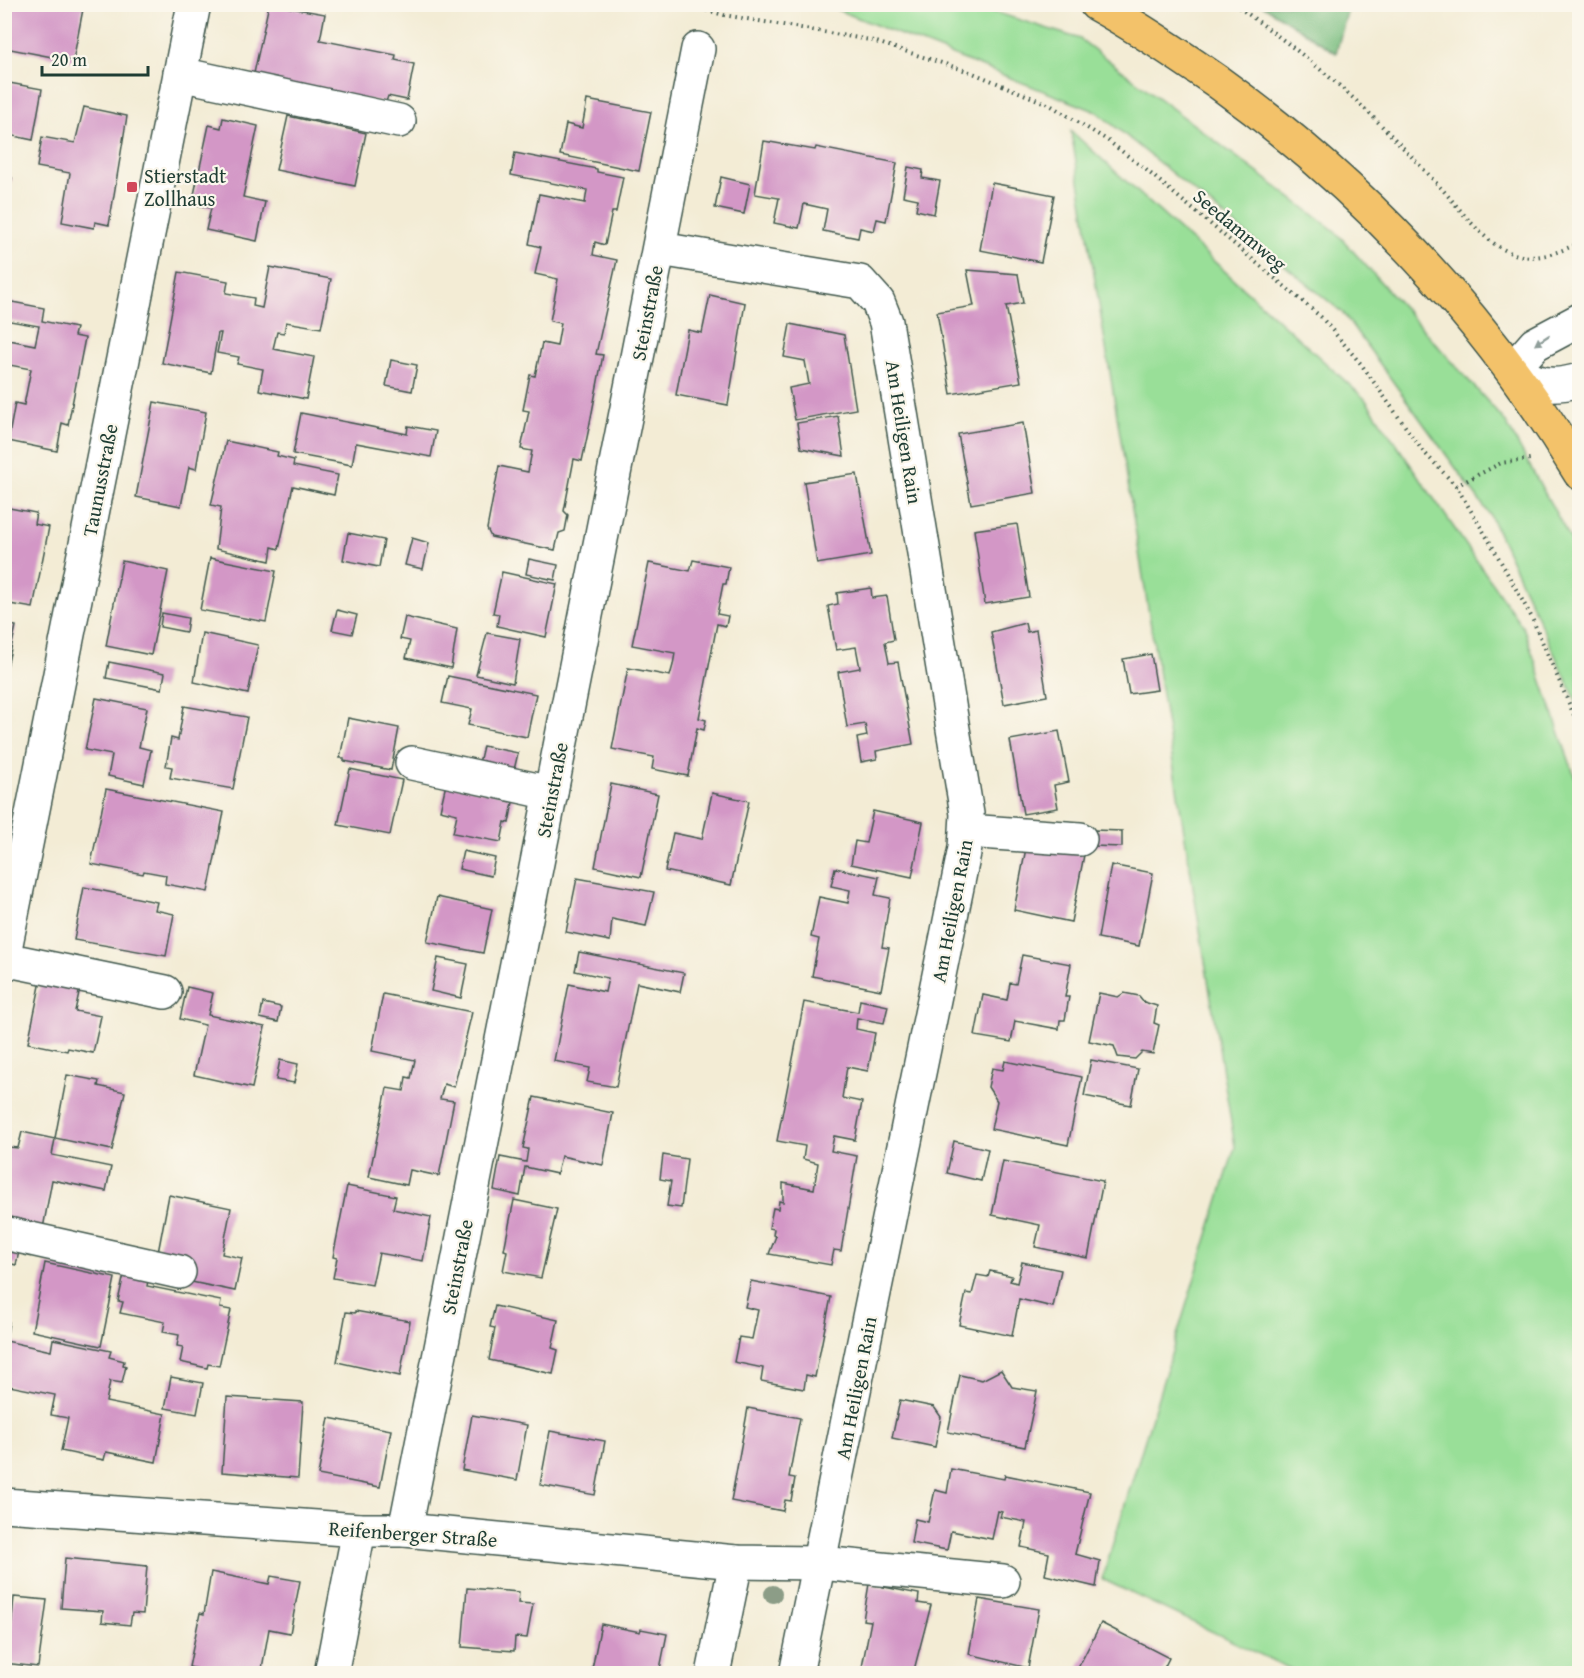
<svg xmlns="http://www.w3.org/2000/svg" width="1584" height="1678" font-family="'Gentium Book Plus',serif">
  <rect width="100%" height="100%" fill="#fbf7ec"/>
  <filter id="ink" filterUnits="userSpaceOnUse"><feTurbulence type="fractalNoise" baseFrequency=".0167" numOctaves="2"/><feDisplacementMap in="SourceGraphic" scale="12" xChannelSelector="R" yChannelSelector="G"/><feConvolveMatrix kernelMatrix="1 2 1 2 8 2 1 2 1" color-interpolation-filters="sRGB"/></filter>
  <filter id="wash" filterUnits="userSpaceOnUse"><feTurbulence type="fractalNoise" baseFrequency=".008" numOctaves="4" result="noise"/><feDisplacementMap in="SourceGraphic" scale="24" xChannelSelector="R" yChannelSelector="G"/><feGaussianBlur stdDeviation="1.35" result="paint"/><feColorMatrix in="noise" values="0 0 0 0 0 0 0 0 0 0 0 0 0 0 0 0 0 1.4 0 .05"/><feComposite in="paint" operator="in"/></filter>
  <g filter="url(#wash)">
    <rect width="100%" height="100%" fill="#f3ecd5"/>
    <g fill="#99df98" stroke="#5c8e66" stroke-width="1.5">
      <path d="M825,5H973L1080,39L1335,231L1505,421L1579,555V707L1490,515L1343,313L1097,112Z"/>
      <path d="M1071,131L1365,399L1524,629L1579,789V1673H1299L1102,1579L1235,1147Z"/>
    </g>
    <path fill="#7abe80" stroke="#4c7e5a" stroke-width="1.5" d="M1262,5H1349L1336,53Z"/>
    <g id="blocks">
      <g fill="#d397c6">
        <path d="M5,4H84L73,61L5,48Z"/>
        <path d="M269,4L325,14L320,40L396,55L395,60L414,64L407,100L388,96L386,102L251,87Z"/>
        <path d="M4,82L42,89L33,140L4,134Z"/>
        <path d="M587,100L651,112L639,171L560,155L566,124L582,128Z"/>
        <path d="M84,107L127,116L109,225L95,222L94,228L62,222L70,173L37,167L42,137L75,143Z"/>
        <path d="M288,116L366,133L355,186L276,170Z"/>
        <path d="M223,118L258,126L243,197L265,202L257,241L206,230L211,208L192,204L209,125L221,128Z"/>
        <path d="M764,141L815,150L816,147L897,163L886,221L877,219L874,231L860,228L858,238L823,231L827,209L804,204L799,228L774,223L779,198L755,194Z"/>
        <path d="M515,153L597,169V172L623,177L616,212H612L605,245L595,242L593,255L617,260L596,354L603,355L589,428L582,461L574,459L564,511L568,515L565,531L559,533L555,550L491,537L487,529L499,466L528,472L532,451L521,449L529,411L523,410L530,375L535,376L542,343L557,346L561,323L550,321L558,279L535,274L541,247L529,244L539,194L585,203L587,190L511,175Z"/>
        <path d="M908,167L923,170L922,178L940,181L934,214L916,210L918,199L903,196Z"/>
        <path d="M4,177L12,178L5,207L4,206Z"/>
        <path d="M721,177L750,184L744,214L715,208Z"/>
        <path d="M992,183L1054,195L1041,262L980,250Z"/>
        <path d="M270,267L331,279L321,328L286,322L284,333L277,332L273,349L314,357L306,399L259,390L263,369L237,364L239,357L217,353L221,333H218L211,373L162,363L179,272L228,281L226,293L254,298L253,306L262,308Z"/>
        <path d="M967,270L1018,274L1023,303L1006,306L1021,382L951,394L937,312L974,306Z"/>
        <path d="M710,295L745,303L728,405L676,395L688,330L702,333Z"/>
        <path d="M7,301L44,308L42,321L76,328L74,336L85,338L68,425L62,423L57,451L8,441L15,403L24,405L31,369L4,364V339L35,345L39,326L4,320Z"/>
        <path d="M790,324L844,335L856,409L795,420L789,388L809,384L805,361L784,357Z"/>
        <path d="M391,360L417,365L412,391L386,386Z"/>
        <path d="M154,402L206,412L196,469L189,467L181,506L136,497Z"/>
        <path d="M301,413L407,434L408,426L436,431L431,457L356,443L352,465L293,454Z"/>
        <path d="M838,416L844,456L801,448L797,423Z"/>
        <path d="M1023,423L1035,493L971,504L958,434Z"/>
        <path d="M226,441L278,452L277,456L294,460L293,466L338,475L334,495L293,486L279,549L272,547L270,561L216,549L221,507L211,505Z"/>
        <path d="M857,474L871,555L817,564L804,482Z"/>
        <path d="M4,507L36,513L34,524L49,527L33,608L4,603Z"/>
        <path d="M1017,524L1029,597L985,604L974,530Z"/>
        <path d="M348,533L384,540L379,567L343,560Z"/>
        <path d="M412,538L429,543L423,569L405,565Z"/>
        <path d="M210,558L276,571L266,622L200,610Z"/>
        <path d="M529,559L558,565L555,580L526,574Z"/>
        <path d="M693,560L729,567L726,584H723L717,614L728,616L726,626L717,624L699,718L706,720L704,730L697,728L688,776L652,769L654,757L612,749L628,668L670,676L673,665L675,653L632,645L649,563L690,571Z"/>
        <path d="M122,561L168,571L151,655L106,646Z"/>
        <path d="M502,572L557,584L546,637L497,626L499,614L493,613Z"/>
        <path d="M871,588L872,598L887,596L894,640L885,642L889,663L898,662L913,744L876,751L877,759L861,762L857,738L867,736L865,724L847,727L838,672L860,668L856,647L836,650L828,606L838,604L837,593Z"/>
        <path d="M337,610L357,615L352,634L332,630Z"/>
        <path d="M162,613L188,618L186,632L160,627Z"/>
        <path d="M405,617L457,629L451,668L406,658L410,641L400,639Z"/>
        <path d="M1025,623L1027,632L1036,630L1047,696L1004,704L991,632Z"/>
        <path d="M4,624L16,626L5,676H4Z"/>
        <path d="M202,633L258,645L248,694L194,682Z"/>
        <path d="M487,633L520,639L513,683L476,675Z"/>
        <path d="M1151,654L1157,690L1129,694L1123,659Z"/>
        <path d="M109,662L165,673L162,689L106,678Z"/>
        <path d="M448,676L536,694L527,737L468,725L472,709L442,703Z"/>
        <path d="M96,698L147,708L139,747L151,750L144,784L108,776L112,755L85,750Z"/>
        <path d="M184,706L247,717L233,789L170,778L172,767L166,766L171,738L178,740Z"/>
        <path d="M348,718L399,728L391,770L344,761V758H340Z"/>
        <path d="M1059,731L1069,782L1054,785L1058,808L1023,814L1010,740Z"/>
        <path d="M483,746L518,753L514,770L479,763Z"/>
        <path d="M350,769L402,780L390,835L338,825Z"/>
        <path d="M446,784L514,797L509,823L505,822L501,842L453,833L457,814L440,810Z"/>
        <path d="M611,784L658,794L641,877L595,867Z"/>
        <path d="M106,789L224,812L208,892L165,884L166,875L144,871L143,874L91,864Z"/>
        <path d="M712,793L749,801L731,885L665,871L673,833L702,839Z"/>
        <path d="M873,811L923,822L912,877L851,864L855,841L866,843Z"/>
        <path d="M1093,830L1122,831V847L1093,846Z"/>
        <path d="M1027,843L1084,855L1071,922L1014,910Z"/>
        <path d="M463,851L495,858L491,876L459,869Z"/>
        <path d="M1111,865L1153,873L1139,946L1098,938Z"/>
        <path d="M835,868L879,877L875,895L890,898L882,947L889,948L881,990L812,976L819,939L811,937L819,897L848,903L850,890L831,886Z"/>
        <path d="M577,878L654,892L646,926L612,919L610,941L566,932Z"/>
        <path d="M84,887L157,902L155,910L174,914L166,956L74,940Z"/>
        <path d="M437,897L492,909L483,953L427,942Z"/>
        <path d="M579,952L684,973L680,992L637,983L616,1087L587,1082L590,1068L554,1061L569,984L605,992L608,978L575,971Z"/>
        <path d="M1022,955L1071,964L1065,997H1069L1065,1020H1060L1059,1029L1015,1021L1011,1042L975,1036L983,995L1007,1000L1010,983L1016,984Z"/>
        <path d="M438,958L468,964L461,998L431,991Z"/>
        <path d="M42,976L82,979L75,1011L101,1016L93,1053L68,1048L67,1051L28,1043Z"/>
        <path d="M187,987L213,993L208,1015L265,1027L252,1088L194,1075L205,1025L180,1019Z"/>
        <path d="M1099,993L1118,997L1124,993L1139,996L1144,1002L1157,1006L1154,1023L1159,1025L1153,1054L1142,1052L1135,1059L1118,1057L1114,1046L1089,1041Z"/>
        <path d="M383,994L472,1012L454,1087L444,1084L440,1099L454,1101L439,1176L410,1170L407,1185L369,1177L387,1088L404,1091L406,1077L411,1078L415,1060L372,1051Z"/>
        <path d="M860,1000L888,1006L884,1023L857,1018L856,1029L875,1033L868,1071L847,1067L842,1098L862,1102L855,1140L834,1136L831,1151L857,1156L841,1251L834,1250L831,1265L769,1254L776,1236L773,1235L774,1229L769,1228L773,1208L778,1209L779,1201L783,1202V1183L814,1189L818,1163L803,1159L805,1146L777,1141L804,1002L858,1012Z"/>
        <path d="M263,1003L281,1007L278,1022L260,1018Z"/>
        <path d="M280,1060L298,1064L294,1083L276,1080Z"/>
        <path d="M1091,1060L1138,1069L1131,1105L1084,1096Z"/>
        <path d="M1005,1061L1082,1077L1068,1145L991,1129L997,1101L988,1087L992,1068L1003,1070Z"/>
        <path d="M67,1075L99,1081L98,1086L125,1092L112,1150L55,1138Z"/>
        <path d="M534,1097L613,1113L603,1165L561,1156L557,1174L525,1167L520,1196L494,1190L500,1157L526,1162L528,1149L523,1148Z"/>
        <path d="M22,1132L55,1139L52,1155L111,1167L106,1191L52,1180L42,1234L4,1227V1165L8,1147L18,1148Z"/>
        <path d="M954,1141L988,1149L981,1181L947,1173Z"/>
        <path d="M663,1155L687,1159L681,1208L667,1206L671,1181L660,1179Z"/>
        <path d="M1003,1161L1103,1181L1088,1258L1035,1247L1040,1225L992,1215Z"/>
        <path d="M347,1186L396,1196L393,1209L431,1217L423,1261L379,1253L372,1285L333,1278L337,1258L333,1257Z"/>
        <path d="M169,1195L231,1208L222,1254L242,1258L235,1291L187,1281L157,1258Z"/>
        <path d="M514,1200L557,1209L541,1278L503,1271L507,1251L504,1250Z"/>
        <path d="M4,1244L20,1247L16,1265L4,1262Z"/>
        <path d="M1022,1262L1061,1270L1053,1307L1019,1299L1012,1336L959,1325L966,1293L972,1294L977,1275L988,1277L990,1271L1012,1276L1010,1281L1017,1283Z"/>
        <path d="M45,1263L115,1278L101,1346L32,1331Z"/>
        <path d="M125,1270L149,1274L147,1286L221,1301L220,1308L231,1310L219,1366L208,1364L207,1368L180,1362L183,1347L177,1346L179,1335L163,1332L165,1322L120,1313L123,1302L118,1301Z"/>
        <path d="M751,1281L831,1297L815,1377L806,1375L804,1389L761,1381L763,1368L734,1362L739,1337L752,1339L758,1310L745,1307Z"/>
        <path d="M495,1306L558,1320L552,1348L558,1350L553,1374L489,1360L495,1328L490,1327Z"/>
        <path d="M355,1311L410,1321L400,1376L337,1362L346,1312L355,1313Z"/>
        <path d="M4,1321L9,1322L6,1341L51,1351L53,1339L111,1351L109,1357L124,1361L123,1365L126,1366L122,1383L110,1381L106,1402L165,1414L156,1462L106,1452L104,1460L61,1451L68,1418L51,1415L55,1395L4,1385Z"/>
        <path d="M1001,1370L1012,1387L1037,1391L1025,1447L948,1432L960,1375L982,1380Z"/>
        <path d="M171,1377L203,1383L197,1414L165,1408Z"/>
        <path d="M227,1397L303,1402L298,1478L222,1472Z"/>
        <path d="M900,1400L934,1407L941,1417L935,1447L892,1438Z"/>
        <path d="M748,1408L800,1418L789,1477L795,1478L791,1501L785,1500L783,1511L731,1501Z"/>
        <path d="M472,1415L527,1425L517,1480L462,1470Z"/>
        <path d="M329,1418L391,1430L380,1487L318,1475Z"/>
        <path d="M550,1431L605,1441L595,1495L540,1485Z"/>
        <path d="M951,1469L1004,1479L1005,1475L1090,1492L1075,1554L1100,1561L1096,1587L1045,1575L1049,1553L1021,1547L1026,1522L1000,1517L1002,1512L998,1511L992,1539L951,1531L947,1550L911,1543L915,1519L928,1522L935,1490L947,1493Z"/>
        <path d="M65,1558L147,1566L143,1614L132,1613L130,1625L102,1622L103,1611L61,1608Z"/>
        <path d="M211,1572L269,1584L271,1576L300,1581L290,1633L269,1629L261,1674H209V1671L189,1667L200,1613L204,1614Z"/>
        <path d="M869,1584L919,1594L918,1603L931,1605L913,1674L861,1672L871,1621L863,1620Z"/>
        <path d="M467,1588L519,1592L518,1603L533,1604L527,1638L515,1637L514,1651L462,1647Z"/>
        <path d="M14,1597L47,1600L38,1667L4,1663V1629H11Z"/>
        <path d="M979,1599L1039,1609L1028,1668L969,1654Z"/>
        <path d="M1101,1623L1169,1658L1161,1674H1075Z"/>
        <path d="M601,1624L640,1632L641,1629L667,1634L659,1674H591Z"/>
      </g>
    </g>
  </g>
  <g filter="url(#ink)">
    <use href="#blocks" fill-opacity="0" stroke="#3f574c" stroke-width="1.5"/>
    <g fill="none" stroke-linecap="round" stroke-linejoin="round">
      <defs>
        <g id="minor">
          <path d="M180,74L399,121"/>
          <path d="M660,249L860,282L878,302L886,322L967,814L965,848L796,1674"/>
          <path d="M1580,320L1535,344L1512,370C1537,385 1551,388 1580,380"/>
          <path d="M412,763L551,793"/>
          <path d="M967,831L1080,839"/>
          <path d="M4,954L194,4"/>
          <path d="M4,959L165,992"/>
          <path d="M4,1233L179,1272"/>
          <path d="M4,1505L359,1530H405L736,1562L821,1563L1003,1581"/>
          <path d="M405,1530L698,49"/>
          <path d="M331,1674L359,1530"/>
          <path d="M713,1674L736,1562"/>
        </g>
        <path id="major" d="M1096,4C1138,27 1179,55 1218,82C1364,187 1487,319 1580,473"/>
      </defs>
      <use href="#minor" stroke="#3f574c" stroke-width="36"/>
      <use href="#major" stroke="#3f574c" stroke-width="36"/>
      <g stroke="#3f574c" stroke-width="4" stroke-dasharray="1.5 4.5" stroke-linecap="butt">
        <path d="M683,4L724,15L870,40L973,73L1050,105L1107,140L1145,169L1321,317L1361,364L1422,450L1456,486L1491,544L1531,616L1580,729"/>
        <path d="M1234,4C1282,38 1328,73 1370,114C1393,137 1417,162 1440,187C1462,210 1485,247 1518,255C1540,261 1560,251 1580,243"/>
        <path d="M1456,486L1501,463L1530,459"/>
      </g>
      <use href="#minor" stroke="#fff" stroke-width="33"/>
      <use href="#major" stroke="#f3c26a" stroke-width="33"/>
    </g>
    <circle fill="#8c9d87" cx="773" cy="1594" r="9"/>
    <defs><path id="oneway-solid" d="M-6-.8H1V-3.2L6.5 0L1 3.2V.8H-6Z" transform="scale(1.5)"/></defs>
    <use fill="#8f9e9a" href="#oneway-solid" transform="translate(1542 340) rotate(146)"/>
  </g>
  <rect fill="#d1495b" stroke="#fbf7ec" stroke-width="2" x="126" y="181" width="12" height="12" rx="3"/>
  <g text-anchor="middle" stroke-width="4.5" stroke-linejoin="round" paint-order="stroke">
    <g font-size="20" fill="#1f3d34" stroke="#fbf7ec" text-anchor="start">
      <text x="144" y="183">Stierstadt<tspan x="144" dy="23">Zollhaus</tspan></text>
    </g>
    <g font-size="20" fill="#1f3d34" stroke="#fbf7ec">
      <text transform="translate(1240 230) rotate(40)" y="7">Seedammweg</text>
      <text transform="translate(647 313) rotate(-79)" y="7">Steinstraße</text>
      <text transform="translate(904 432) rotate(81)" y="7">Am Heiligen Rain</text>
      <text transform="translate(100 480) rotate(-79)" y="7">Taunusstraße</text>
      <text transform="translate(552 790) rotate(-79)" y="7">Steinstraße</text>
      <text transform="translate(952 911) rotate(-79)" y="7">Am Heiligen Rain</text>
      <text transform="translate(457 1267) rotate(-79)" y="7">Steinstraße</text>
      <text transform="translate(856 1388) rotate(-79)" y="7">Am Heiligen Rain</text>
      <text transform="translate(413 1534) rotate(4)" y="7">Reifenberger Straße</text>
    </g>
  </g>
  <rect width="1584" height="1678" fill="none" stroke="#fbf7ec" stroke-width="24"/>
  <path d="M42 66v9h106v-9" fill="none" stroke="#1f3d34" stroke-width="3"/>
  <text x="51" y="66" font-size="18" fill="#1f3d34" stroke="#fbf7ec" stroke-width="4.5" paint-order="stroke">20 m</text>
</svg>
